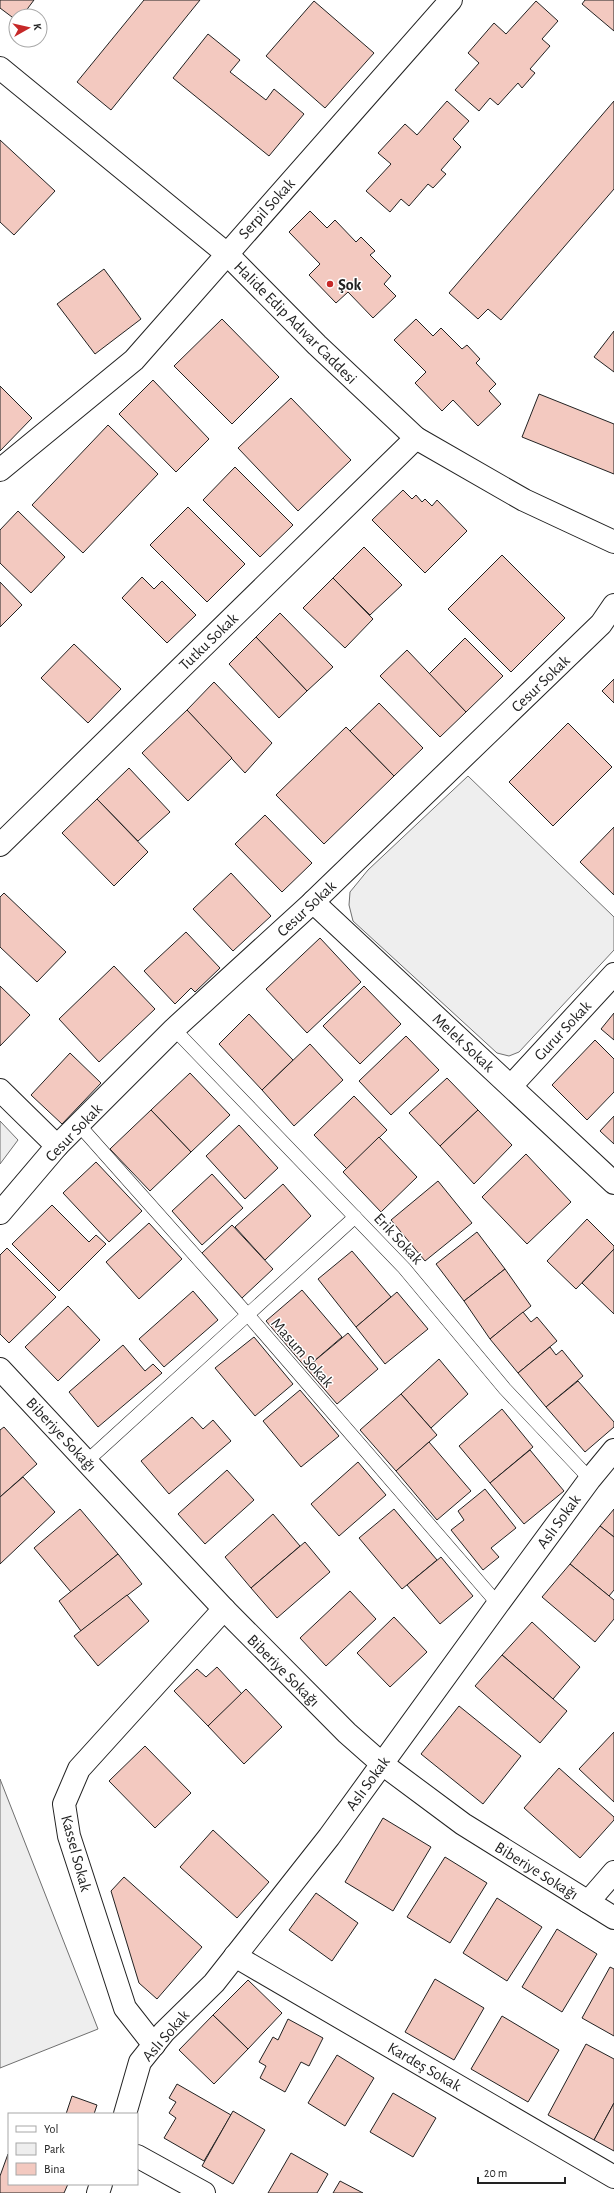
<svg xmlns="http://www.w3.org/2000/svg" width="614" height="2193" font-family="'Alegreya Sans',sans-serif">
  <rect width="100%" height="100%" fill="#fff"/>
  <g fill="#eee" stroke="#6f6f6f">
    <path d="M468,776L614,917V950L519,1052L509,1056L497,1053L353,921L349,905L350,892L368,870Z"/>
    <path d="M0,1121L18,1140L0,1164Z"/>
    <path d="M0,1779L98,2029L0,2068Z"/>
  </g>
  <g fill="#f3c9c0" stroke="#222">
    <path d="M0,0H34L22,16H16V20L0,8Z"/>
    <path d="M144,0H200L111,110L77,82Z"/>
    <path d="M585,0H614V31L582,4Z"/>
    <path d="M314,1L374,53L325,108L266,56Z"/>
    <path d="M536,1L558,21L542,39L550,46L530,69L535,73L522,88L518,83L498,105L490,98L479,111L455,90L479,63L468,53L494,23L506,34Z"/>
    <path d="M208,34L240,60L230,72L266,100L274,89L304,114L269,156L173,78Z"/>
    <path d="M447,101L469,121L453,139L461,147L441,170L446,174L433,188L428,184L409,206L401,199L390,212L366,191L391,164L378,153L405,124L417,135Z"/>
    <path d="M614,101V189L501,320L488,309L478,319L449,293Z"/>
    <path d="M0,140L55,191L14,235L0,222Z"/>
    <path d="M310,211L327,228L335,220L356,242L361,237L375,251L370,255L391,276L384,284L396,296L373,318L348,292L336,303L309,275L320,264L289,232Z"/>
    <path d="M104,269L141,319L95,354L57,304Z"/>
    <path d="M222,319L279,377L232,424L174,366Z"/>
    <path d="M416,319L433,336L441,328L462,349L467,345L480,359L476,363L496,384L489,391L501,404L478,426L453,400L442,411L415,383L426,372L394,340Z"/>
    <path d="M614,331V372L594,357Z"/>
    <path d="M153,380L209,439L176,472L119,414Z"/>
    <path d="M0,386L32,418L0,451Z"/>
    <path d="M539,394L614,424V474L522,437Z"/>
    <path d="M291,398L351,460L298,511L238,448Z"/>
    <path d="M108,425L158,474L83,553L32,505Z"/>
    <path d="M235,467L293,525L260,557L203,500Z"/>
    <path d="M403,490L412,499L416,495L422,502L425,499L432,506L437,500L467,531L425,573L372,520Z"/>
    <path d="M188,507L245,564L207,602L150,545Z"/>
    <path d="M18,511L65,557L31,593L0,563V530Z"/>
    <path d="M364,547L402,585L370,615L333,578Z"/>
    <path d="M502,555L565,618L511,672L448,609Z"/>
    <path d="M142,577L154,589L162,581L196,615L167,643L122,598Z"/>
    <path d="M333,578L373,619L345,648L303,608Z"/>
    <path d="M0,582L22,605L0,627Z"/>
    <path d="M280,613L333,667L307,691L256,637Z"/>
    <path d="M256,637L307,691L279,718L229,664Z"/>
    <path d="M465,638L503,676L466,712L429,674Z"/>
    <path d="M74,644L121,689L88,723L41,678Z"/>
    <path d="M407,650L466,712L440,737L380,676Z"/>
    <path d="M614,679V703L602,691Z"/>
    <path d="M214,682L272,743L245,773L187,710Z"/>
    <path d="M379,703L423,748L394,776L350,731Z"/>
    <path d="M187,710L232,758L188,801L142,753Z"/>
    <path d="M568,723L612,767L553,826L509,782Z"/>
    <path d="M346,727L394,776L324,844L276,795Z"/>
    <path d="M129,768L170,812L138,841L97,799Z"/>
    <path d="M97,799L148,852L114,886L62,833Z"/>
    <path d="M265,815L312,863L282,892L235,844Z"/>
    <path d="M614,827V895L580,862Z"/>
    <path d="M231,873L271,916L233,951L193,909Z"/>
    <path d="M4,893L66,952L37,982L0,947V897Z"/>
    <path d="M186,932L220,968L195,992L191,988L175,1004L144,971Z"/>
    <path d="M320,938L361,982L307,1033L266,989Z"/>
    <path d="M114,966L155,1009L99,1062L59,1019Z"/>
    <path d="M0,986L30,1015L0,1046Z"/>
    <path d="M364,986L401,1024L360,1064L323,1026Z"/>
    <path d="M614,1013V1040L601,1029Z"/>
    <path d="M249,1014L293,1060L262,1090L219,1044Z"/>
    <path d="M406,1036L439,1070L391,1115L359,1081Z"/>
    <path d="M595,1040L614,1059V1092L587,1120L552,1085Z"/>
    <path d="M310,1044L343,1080L294,1126L262,1090Z"/>
    <path d="M70,1053L101,1083L62,1124L31,1095Z"/>
    <path d="M190,1073L230,1115L191,1152L151,1110Z"/>
    <path d="M447,1078L478,1110L440,1146L409,1113Z"/>
    <path d="M354,1096L387,1130L347,1169L314,1135Z"/>
    <path d="M151,1110L191,1152L150,1191L110,1149Z"/>
    <path d="M478,1110L512,1145L474,1184L440,1146Z"/>
    <path d="M614,1116V1144L600,1131Z"/>
    <path d="M239,1125L278,1168L245,1199L206,1156Z"/>
    <path d="M379,1137L417,1177L381,1212L343,1172Z"/>
    <path d="M526,1154L571,1202L527,1244L482,1197Z"/>
    <path d="M96,1162L142,1211L109,1242L63,1193Z"/>
    <path d="M212,1174L243,1208L202,1245L172,1211Z"/>
    <path d="M438,1181L472,1223L425,1261L391,1220Z"/>
    <path d="M283,1184L311,1216L265,1260L235,1227Z"/>
    <path d="M52,1205L89,1242L96,1235L106,1244L59,1291L12,1244Z"/>
    <path d="M587,1219L614,1246V1249L576,1289L547,1261Z"/>
    <path d="M149,1223L182,1259L139,1299L106,1262Z"/>
    <path d="M232,1225L273,1269L242,1298L202,1253Z"/>
    <path d="M477,1232L505,1269L464,1301L436,1264Z"/>
    <path d="M7,1248L56,1297L9,1343L0,1334V1255Z"/>
    <path d="M614,1249V1314L582,1283Z"/>
    <path d="M352,1251L391,1297L356,1327L318,1279Z"/>
    <path d="M505,1269L531,1306L490,1339L464,1301Z"/>
    <path d="M302,1290L342,1337L306,1368L266,1321Z"/>
    <path d="M193,1291L218,1320L164,1367L139,1339Z"/>
    <path d="M397,1292L428,1329L385,1364L356,1327Z"/>
    <path d="M68,1306L100,1340L58,1381L25,1347Z"/>
    <path d="M523,1312L531,1322L537,1317L557,1341L518,1373L490,1339Z"/>
    <path d="M348,1333L378,1369L337,1404L306,1368Z"/>
    <path d="M254,1337L293,1384L255,1416L215,1368Z"/>
    <path d="M123,1345L145,1371L153,1364L162,1373L98,1427L69,1392Z"/>
    <path d="M550,1347L556,1355L562,1350L583,1376L546,1407L518,1373Z"/>
    <path d="M439,1359L468,1394L431,1428L401,1394Z"/>
    <path d="M578,1381L614,1422V1427L585,1452L546,1407Z"/>
    <path d="M300,1390L339,1436L301,1467L263,1421Z"/>
    <path d="M401,1394L437,1435L396,1471L360,1430Z"/>
    <path d="M502,1409L533,1447L490,1483L459,1446Z"/>
    <path d="M192,1417L203,1429L213,1420L231,1441L169,1494L141,1461Z"/>
    <path d="M4,1427L37,1464L0,1497V1430Z"/>
    <path d="M429,1442L471,1491L437,1520L396,1471Z"/>
    <path d="M530,1450L564,1491L524,1524L490,1483Z"/>
    <path d="M358,1462L386,1495L339,1536L311,1504Z"/>
    <path d="M227,1470L254,1500L205,1544L178,1514Z"/>
    <path d="M23,1477L55,1512L0,1564V1497Z"/>
    <path d="M485,1489L516,1528L491,1548L499,1557L483,1570L451,1530L464,1520L458,1511Z"/>
    <path d="M80,1509L118,1554L71,1592L34,1548Z"/>
    <path d="M394,1509L437,1560L402,1589L359,1538Z"/>
    <path d="M614,1509V1537L600,1526Z"/>
    <path d="M273,1514L300,1546L251,1588L225,1557Z"/>
    <path d="M600,1526L614,1537V1590L609,1596L570,1564Z"/>
    <path d="M305,1542L330,1572L277,1618L251,1588Z"/>
    <path d="M118,1554L142,1584L81,1631L59,1601Z"/>
    <path d="M441,1557L473,1596L440,1624L407,1585Z"/>
    <path d="M570,1564L614,1600V1619L595,1642L542,1597Z"/>
    <path d="M350,1591L376,1619L326,1666L300,1638Z"/>
    <path d="M127,1595L149,1621L98,1666L74,1636Z"/>
    <path d="M394,1617L427,1652L390,1687L357,1653Z"/>
    <path d="M532,1622L580,1667L553,1699L502,1655Z"/>
    <path d="M502,1655L567,1711L540,1743L475,1686Z"/>
    <path d="M217,1667L242,1694L208,1726L174,1691L197,1669L206,1677Z"/>
    <path d="M246,1689L282,1727L244,1764L208,1726Z"/>
    <path d="M459,1706L521,1756L483,1804L421,1754Z"/>
    <path d="M614,1732V1802L579,1769Z"/>
    <path d="M145,1746L191,1793L155,1828L109,1781Z"/>
    <path d="M559,1768L614,1817V1820L580,1858L524,1808Z"/>
    <path d="M383,1818L431,1847L393,1911L345,1882Z"/>
    <path d="M213,1830L269,1882L237,1918L180,1867Z"/>
    <path d="M445,1857L487,1883L450,1943L407,1917Z"/>
    <path d="M124,1877L202,1947L157,1999L139,1983L111,1891Z"/>
    <path d="M316,1893L358,1923L332,1961L289,1930Z"/>
    <path d="M497,1898L542,1927L507,1981L463,1953Z"/>
    <path d="M557,1929L597,1954L562,2012L522,1987Z"/>
    <path d="M610,1967L614,1969V2036L582,2018Z"/>
    <path d="M435,1979L484,2008L454,2060L405,2032Z"/>
    <path d="M248,1980L282,2013L248,2049L213,2015Z"/>
    <path d="M213,2015L248,2049L214,2084L179,2050Z"/>
    <path d="M502,2016L559,2050L528,2102L471,2069Z"/>
    <path d="M288,2019L323,2038L309,2066L301,2062L285,2092L260,2078L266,2066L259,2062L273,2037L278,2040Z"/>
    <path d="M586,2044L614,2059V2103L594,2140L548,2115Z"/>
    <path d="M337,2055L374,2078L345,2126L308,2103Z"/>
    <path d="M177,2084L231,2115L204,2161L164,2138L176,2118L169,2113L176,2102L169,2098Z"/>
    <path d="M393,2093L436,2118L413,2157L370,2132Z"/>
    <path d="M72,2096L97,2105L94,2114H66Z"/>
    <path d="M614,2103V2151L594,2140Z"/>
    <path d="M233,2111L265,2130L233,2184L202,2166Z"/>
    <path d="M291,2153L328,2174L317,2193H268Z"/>
    <path d="M8,2154L9,2184H68L64,2193H0V2176Z"/>
    <path d="M340,2181L363,2193H333Z"/>
  </g>
  <g fill="none" stroke-linecap="round" stroke-linejoin="round">
    <defs>
      <g id="lane">
        <path d="M174,1029L404,1268L505,1389L590,1479"/>
        <path d="M79,1125L248,1315L498,1604"/>
        <path d="M87,1461L355,1217"/>
      </g>
      <g id="street">
        <path d="M0,68L227,254L317,345L416,438L524,500L614,542"/>
        <path d="M0,470L134,360L451,0"/>
        <path d="M0,845L416,438"/>
        <path d="M313,902L614,1183"/>
        <path d="M511,1086L614,974"/>
        <path d="M0,1090L57,1146"/>
        <path d="M0,1213L57,1146L174,1029L313,902L601,624L614,605"/>
        <path d="M0,1369L224,1609L347,1733L381,1763L463,1824L614,1918"/>
        <path d="M588,1902L614,1872"/>
        <path d="M235,1956L614,2177"/>
        <path d="M154,2045L125,2008L69,1836L64,1804L79,1769L224,1609"/>
        <path d="M125,2114L140,2062L164,2032L214,1983L329,1837L498,1604L590,1479L614,1450"/>
        <path d="M137,2156L204,2193"/>
        <path d="M98,2193L101,2184"/>
      </g>
    </defs>
    <use href="#lane" stroke="#222" stroke-width="14"/>
    <use href="#street" stroke="#222" stroke-width="24"/>
    <use href="#lane" stroke="#fff" stroke-width="13"/>
    <use href="#street" stroke="#fff" stroke-width="22"/>
  </g>
  <circle fill="#c62828" stroke="#fff" stroke-width="1.5" cx="330" cy="284" r="4"/>
  <g text-anchor="middle" stroke-width="3" stroke-linejoin="round" paint-order="stroke">
    <g font-size="16" fill="#222" stroke="#fff">
      <text transform="translate(266 208) rotate(-48)" y="6">Serpil Sokak</text>
      <text transform="translate(296 322) rotate(45)" y="6">Halide Edip Adıvar Caddesi</text>
      <text transform="translate(208 641) rotate(-44)" y="6">Tutku Sokak</text>
      <text transform="translate(540 683) rotate(-44)" y="6">Cesur Sokak</text>
      <text transform="translate(306 908) rotate(-43)" y="6">Cesur Sokak</text>
      <text transform="translate(562 1030) rotate(-47)" y="6">Gurur Sokak</text>
      <text transform="translate(464 1042) rotate(43)" y="6">Melek Sokak</text>
      <text transform="translate(73 1132) rotate(-46)" y="6">Cesur Sokak</text>
      <text transform="translate(399 1238) rotate(47)" y="6">Erik Sokak</text>
      <text transform="translate(303 1352) rotate(49)" y="6">Masum Sokak</text>
      <text transform="translate(62 1434) rotate(47)" y="6">Biberiye Sokağı</text>
      <text transform="translate(558 1521) rotate(-54)" y="6">Aslı Sokak</text>
      <text transform="translate(284 1670) rotate(45)" y="6">Biberiye Sokağı</text>
      <text transform="translate(367 1783) rotate(-54)" y="6">Aslı Sokak</text>
      <text transform="translate(77 1853) rotate(75)" y="6">Kassel Sokak</text>
      <text transform="translate(537 1870) rotate(32)" y="6">Biberiye Sokağı</text>
      <text transform="translate(165 2035) rotate(-49)" y="6">Aslı Sokak</text>
      <text transform="translate(425 2066) rotate(30)" y="6">Kardeş Sokak</text>
    </g>
    <g font-size="16" font-weight="bold" fill="#222" stroke="#fff" text-anchor="start">
      <text x="338" y="290">Şok</text>
    </g>
  </g>
  <rect x="8" y="2113" width="130" height="72" fill="#ffffff" stroke="#a7a7a7"/>
  <rect x="16" y="2126" width="20" height="6" fill="#ffffff" stroke="#a7a7a7"/>
  <text x="44" y="2133" font-size="12" fill="#222222">Yol</text>
  <rect x="16" y="2143" width="20" height="12" fill="#eeeeee" stroke="#a7a7a7"/>
  <text x="44" y="2153" font-size="12" fill="#222222">Park</text>
  <rect x="16" y="2163" width="20" height="12" fill="#f3c9c0" stroke="#a7a7a7"/>
  <text x="44" y="2173" font-size="12" fill="#222222">Bina</text>
  <g transform="translate(28 28) rotate(82)"><circle r="19" fill="#ffffff" stroke="#a7a7a7"/>
  <path d="M0-3L7 15L0 10L-7 15Z" fill="#c62828"/>
  <text y="-6" font-size="11" font-weight="bold" text-anchor="middle" fill="#222222">K</text>
  </g>
  <path d="M478 2177v6h87v-6" fill="none" stroke="#222222" stroke-width="2"/>
  <text x="484" y="2177" font-size="12" fill="#222222" stroke="#ffffff" stroke-width="3" paint-order="stroke">20 m</text>
</svg>
